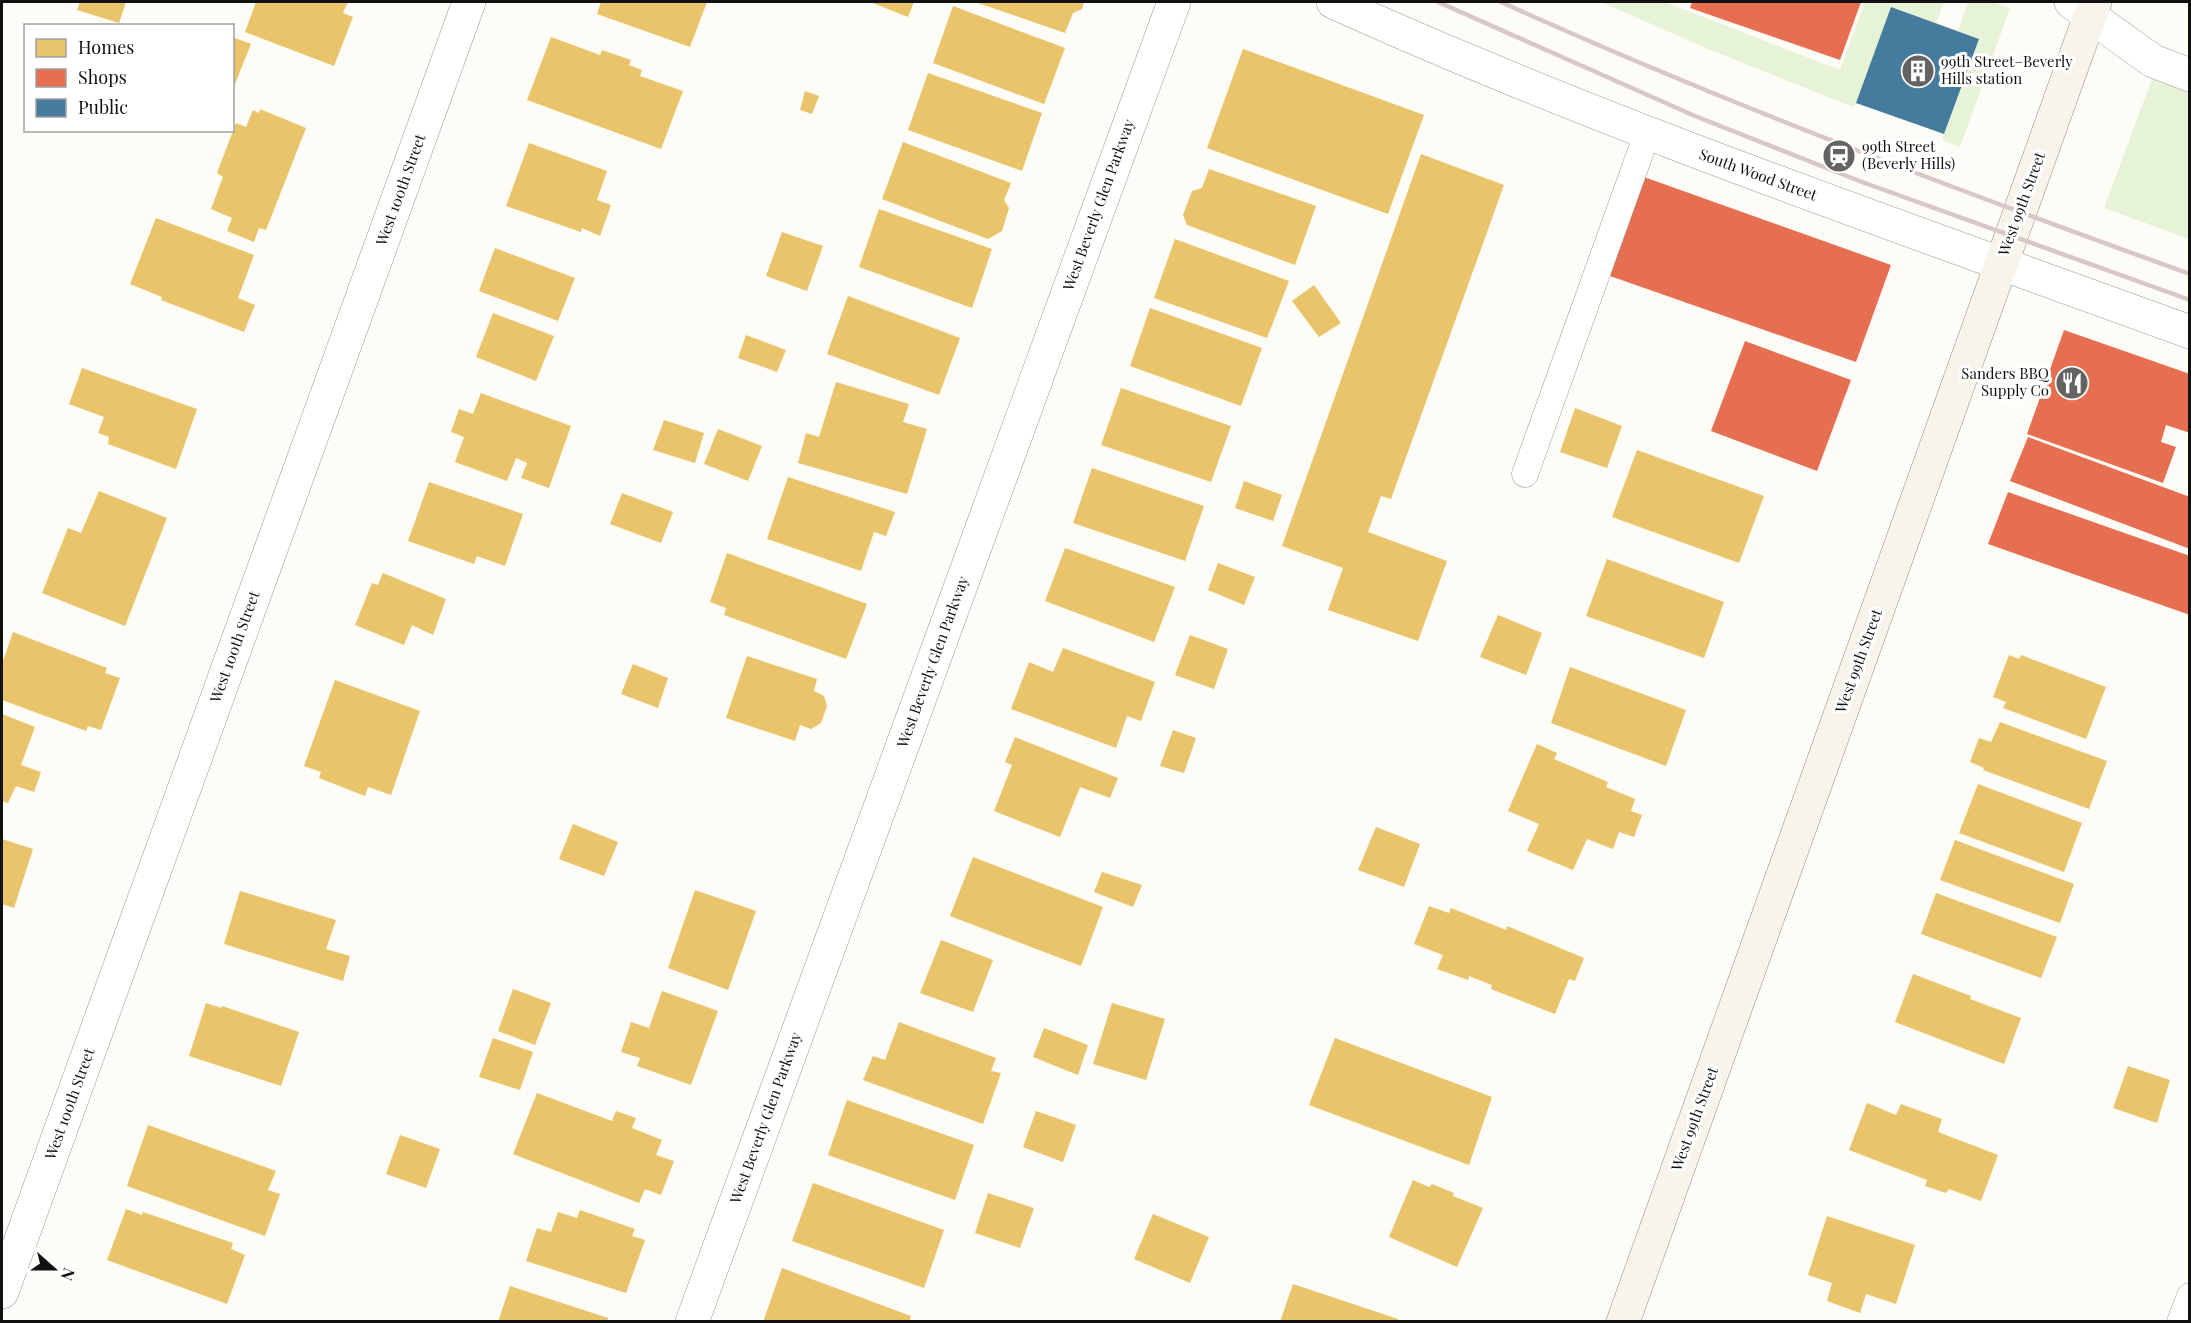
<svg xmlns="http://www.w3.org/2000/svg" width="2191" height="1323" font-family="'Playfair Display',serif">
  <rect width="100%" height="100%" fill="#fdfcf7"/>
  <g fill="#e7f3d7">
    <path d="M1601,2H1665L1840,70L1865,2H1944L1936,24L1853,107L1708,49Z"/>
    <path d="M1968,2H1992L2010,8L1960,147L1942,140L1979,39L1958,31Z"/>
    <path d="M2152,79L2189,93V239L2104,208Z"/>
  </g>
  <g fill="#e9c46a">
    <path d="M80,2H126L119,23L77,10Z"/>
    <path d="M256,2H348L343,13L353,17L334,66L245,32Z"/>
    <path d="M601,2H707L690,47L597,14Z"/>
    <path d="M870,2H914L908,17Z"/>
    <path d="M975,2H1084L1082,9L1073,13L1065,33Z"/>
    <path d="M953,6L1065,48L1044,104L933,63Z"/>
    <path d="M232,37L251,44L233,89H232Z"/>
    <path d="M551,37L600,55L602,50L631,60L629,65L642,70L640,76L683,91L661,149L527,100Z"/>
    <path d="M1243,49L1424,115L1388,214L1207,148Z"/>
    <path d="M928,73L1042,113L1022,171L908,130Z"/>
    <path d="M805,91L819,96L812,114L800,110Z"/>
    <path d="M260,109L306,128L266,230L259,228L254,242L227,231L232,218L211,209L223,177L217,173L236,123L246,127L253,110L259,113Z"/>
    <path d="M903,142L1011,183L1004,200L1009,208L1002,231L988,239L882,199Z"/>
    <path d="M529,143L607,171L597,200L611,205L600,236L582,228L581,232L506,206Z"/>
    <path d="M1421,154L1504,185L1391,499L1381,496L1368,532L1447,561L1418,641L1328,610L1343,568L1282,546Z"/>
    <path d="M1209,169L1316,206L1295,265L1187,225L1183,215L1192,191L1202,188Z"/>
    <path d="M879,209L992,249L972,308L859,267Z"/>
    <path d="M156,218L254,255L238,298L255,305L244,332L161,300L162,297L130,284Z"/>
    <path d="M782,232L823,246L807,291L766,276Z"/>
    <path d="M1175,239L1289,281L1267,338L1154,298Z"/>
    <path d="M495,248L575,278L558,321L479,291Z"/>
    <path d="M1314,285L1341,323L1319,337L1292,301Z"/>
    <path d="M848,296L960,338L939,395L827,354Z"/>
    <path d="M1150,308L1262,348L1241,406L1130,366Z"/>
    <path d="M493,313L554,336L536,381L476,357Z"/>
    <path d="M746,335L786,350L777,372L738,358Z"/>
    <path d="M82,368L197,409L176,469L108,444L109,437L98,433L104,417L69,404Z"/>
    <path d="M836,382L909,404L903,422L927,429L907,494L798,463L806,433L819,437Z"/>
    <path d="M1121,388L1231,426L1211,482L1101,445Z"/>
    <path d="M481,393L571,426L549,488L521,478L527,463L516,458L507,481L455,462L464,437L451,432L459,409L473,414Z"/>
    <path d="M1575,408L1622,426L1607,468L1560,452Z"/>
    <path d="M664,420L704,433L695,463L653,450Z"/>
    <path d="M718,429L762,446L748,481L704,464Z"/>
    <path d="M1637,450L1764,496L1739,563L1612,517Z"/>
    <path d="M1092,468L1204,506L1185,561L1073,523Z"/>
    <path d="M788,477L895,512L886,536L874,532L861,571L767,539Z"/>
    <path d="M1244,481L1282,495L1273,521L1235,508Z"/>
    <path d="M429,482L523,514L505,566L477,556L474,564L408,541Z"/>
    <path d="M99,491L167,518L125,626L42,593L68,528L81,533Z"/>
    <path d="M622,493L673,512L661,543L610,524Z"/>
    <path d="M1065,548L1175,587L1154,642L1045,601Z"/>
    <path d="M727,553L867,604L846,659L724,615L726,608L710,602Z"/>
    <path d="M1607,559L1724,602L1704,658L1586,616Z"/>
    <path d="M1218,563L1255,577L1244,605L1208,590Z"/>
    <path d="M383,573L446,599L433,635L412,625L404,645L355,625L372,583L378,585Z"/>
    <path d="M1498,615L1542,633L1526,675L1480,657Z"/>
    <path d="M13,632L107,668L105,673L120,678L101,730L88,726L86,731L2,700V664Z"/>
    <path d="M1190,635L1228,649L1214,689L1175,675Z"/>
    <path d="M1063,648L1155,682L1141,721L1127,716L1116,748L1011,709L1029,662L1053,672Z"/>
    <path d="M2009,655L2019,659L2021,655L2106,687L2086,739L2003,708L2006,702L1993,697Z"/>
    <path d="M747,656L817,679L814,691L824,696L827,706L821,723L811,729L800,725L795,741L726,718Z"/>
    <path d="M633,664L668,678L658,708L621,694Z"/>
    <path d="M1570,667L1686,710L1666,766L1551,723Z"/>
    <path d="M335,680L420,711L391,795L368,787L365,796L319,778L321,772L304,766Z"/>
    <path d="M2,714L35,727L21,765L41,772L34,792L16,786L8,803L2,801Z"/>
    <path d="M2000,722L2107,761L2089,809L1983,770L1984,768L1970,762L1979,738L1991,742Z"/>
    <path d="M1173,730L1196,738L1184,773L1160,766Z"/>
    <path d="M1015,737L1118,778L1110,798L1080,787L1060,837L994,811L1012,765L1005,762Z"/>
    <path d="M1537,744L1557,753L1554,759L1608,782L1606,787L1635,799L1631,811L1642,815L1634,837L1619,832L1613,849L1587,839L1573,870L1527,851L1539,824L1508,811Z"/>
    <path d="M1978,784L2082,823L2064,872L1959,833Z"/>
    <path d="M573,824L618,842L604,876L559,859Z"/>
    <path d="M1376,827L1420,844L1404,887L1358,870Z"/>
    <path d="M2,839L33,849L14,908L2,904Z"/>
    <path d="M1955,840L2074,884L2060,923L1940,880Z"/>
    <path d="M973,857L1103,907L1081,966L950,916Z"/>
    <path d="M1102,872L1142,885L1133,907L1094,892Z"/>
    <path d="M695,890L756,911L728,990L668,968Z"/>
    <path d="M240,891L336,920L326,949L350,956L343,981L224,944Z"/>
    <path d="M1936,893L2057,937L2041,978L1921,934Z"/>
    <path d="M1429,906L1449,913L1451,908L1506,930L1507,926L1584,958L1575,981L1569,979L1555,1014L1491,989L1492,985L1469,976L1468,980L1437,969L1443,955L1414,944Z"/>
    <path d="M941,940L993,960L973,1012L920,993Z"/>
    <path d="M1913,974L1971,996L1970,999L2021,1018L2004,1064L1895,1022Z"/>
    <path d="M513,989L551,1003L535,1045L498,1031Z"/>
    <path d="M662,991L718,1011L691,1085L637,1066L640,1058L621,1052L631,1022L649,1028Z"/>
    <path d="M206,1003L221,1008L222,1006L299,1032L281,1086L189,1056Z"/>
    <path d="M1112,1003L1165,1019L1146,1080L1093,1064Z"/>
    <path d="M899,1022L996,1058L991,1071L1001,1073L983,1124L863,1080L873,1056L885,1060Z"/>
    <path d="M1044,1028L1088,1045L1078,1075L1033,1057Z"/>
    <path d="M493,1038L533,1052L520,1090L479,1077Z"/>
    <path d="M1335,1038L1492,1097L1469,1165L1309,1105Z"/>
    <path d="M2128,1066L2170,1080L2157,1123L2113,1108Z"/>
    <path d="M537,1093L612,1121L616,1111L636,1118L632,1128L662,1140L656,1155L674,1161L661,1195L645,1189L639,1203L513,1154Z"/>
    <path d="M847,1100L974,1145L955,1200L828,1155Z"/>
    <path d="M1867,1103L1896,1115L1901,1104L1942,1119L1938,1132L1998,1155L1981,1201L1949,1189L1946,1193L1925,1186L1927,1180L1849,1150Z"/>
    <path d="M1036,1111L1076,1125L1063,1162L1023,1147Z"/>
    <path d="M148,1125L276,1171L268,1190L280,1194L265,1236L127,1186Z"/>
    <path d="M400,1135L440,1149L426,1188L386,1174Z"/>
    <path d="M1413,1180L1429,1187L1432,1184L1454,1193L1453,1196L1483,1208L1457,1267L1389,1237Z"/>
    <path d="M813,1183L944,1230L924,1288L792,1241Z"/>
    <path d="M988,1193L1034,1208L1020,1248L975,1233Z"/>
    <path d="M126,1209L142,1215L143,1212L233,1243L231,1249L245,1255L227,1304L107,1260Z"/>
    <path d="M580,1210L635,1229L632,1236L645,1240L626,1293L526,1261L537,1228L551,1232L558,1212L577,1218Z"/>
    <path d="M1153,1214L1209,1237L1190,1283L1134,1259Z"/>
    <path d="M1827,1216L1915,1245L1896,1304L1866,1294L1860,1313L1827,1301L1832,1283L1808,1275Z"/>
    <path d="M782,1268L911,1316L909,1322H763Z"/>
    <path d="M1293,1284L1398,1319V1322H1280Z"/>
    <path d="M510,1286L608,1318L607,1322H498Z"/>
  </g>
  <g fill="#e76f51">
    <path d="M1692,2H1861L1840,60L1690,8Z"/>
    <path d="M1644,177L1891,265L1856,362L1610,276Z"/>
    <path d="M2064,330L2190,374V433L2166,425L2161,442L2176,447L2163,483L2027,434Z"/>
    <path d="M1745,341L1851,380L1817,471L1711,431Z"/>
    <path d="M2028,437L2190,497V549L2010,481Z"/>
    <path d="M2008,492L2190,556V615L1988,544Z"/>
  </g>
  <path fill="#457b9d" d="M1891,7L1979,39L1944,134L1856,103Z"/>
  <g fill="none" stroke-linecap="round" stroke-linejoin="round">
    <defs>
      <g id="lane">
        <path d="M1525,474L1647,134"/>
        <path d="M2180,1322L2190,1296"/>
      </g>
      <g id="street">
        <path d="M1333,2C1612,128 1902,227 2190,332"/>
        <path d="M2071,2L2153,61L2190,75"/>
        <path d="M2,1292L469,2"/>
        <path d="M692,1322L1174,2"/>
      </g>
      <path id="secondary" d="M1623,1322L2095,2"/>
    </defs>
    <use href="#lane" stroke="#979795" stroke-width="27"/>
    <use href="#street" stroke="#979795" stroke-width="34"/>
    <use href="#secondary" stroke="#8e8d8b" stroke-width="34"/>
    <use href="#lane" stroke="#fffffe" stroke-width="26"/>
    <use href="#street" stroke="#fffffe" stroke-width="33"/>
    <use href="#secondary" stroke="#f6f4eb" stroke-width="33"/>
    <g stroke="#d9c6c7" stroke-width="4.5">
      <path d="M1438,2L1695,116L1862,182L2190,300"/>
      <path d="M1501,2C1726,104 1957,190 2190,274"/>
    </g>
  </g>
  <defs>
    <symbol id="building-disc" viewBox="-11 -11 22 22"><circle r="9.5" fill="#646362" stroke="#fff"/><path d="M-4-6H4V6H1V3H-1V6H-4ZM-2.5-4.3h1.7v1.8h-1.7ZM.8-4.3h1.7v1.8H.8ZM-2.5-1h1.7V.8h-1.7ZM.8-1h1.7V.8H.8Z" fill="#fff"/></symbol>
    <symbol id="station-disc" viewBox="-11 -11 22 22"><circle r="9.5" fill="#646362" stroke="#fff"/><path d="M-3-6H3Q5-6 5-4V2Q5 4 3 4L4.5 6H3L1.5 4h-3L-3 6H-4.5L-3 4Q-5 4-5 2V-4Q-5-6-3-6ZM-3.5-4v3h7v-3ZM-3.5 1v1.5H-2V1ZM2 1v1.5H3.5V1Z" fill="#fff"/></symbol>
    <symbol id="restaurant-disc" viewBox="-11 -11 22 22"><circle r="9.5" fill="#646362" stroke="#fff"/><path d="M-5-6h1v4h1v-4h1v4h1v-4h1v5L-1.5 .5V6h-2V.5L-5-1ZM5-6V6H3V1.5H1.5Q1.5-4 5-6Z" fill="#fff"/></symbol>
  </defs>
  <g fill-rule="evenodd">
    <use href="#building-disc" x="1899" y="52" width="38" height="38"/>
    <use href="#station-disc" x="1820" y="137" width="38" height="38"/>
    <use href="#restaurant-disc" x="2053" y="364" width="38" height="38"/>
  </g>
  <g text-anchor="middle" stroke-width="6" stroke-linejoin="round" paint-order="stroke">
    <g font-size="15" fill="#111" stroke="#fff" text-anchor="start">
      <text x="1941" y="67">99th Street–Beverly<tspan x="1941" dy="17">Hills station</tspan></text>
      <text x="1862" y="152">99th Street<tspan x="1862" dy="17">(Beverly Hills)</tspan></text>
      <text x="2049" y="379" text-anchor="end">Sanders BBQ<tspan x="2049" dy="17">Supply Co</tspan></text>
    </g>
    <g font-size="15" fill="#111" stroke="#fff">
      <text transform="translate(1758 175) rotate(20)" y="5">South Wood Street</text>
      <text transform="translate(401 190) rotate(-70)" y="5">West 100th Street</text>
      <text transform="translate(2022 204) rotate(-70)" y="5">West 99th Street</text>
      <text transform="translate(1099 205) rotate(-70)" y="5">West Beverly Glen Parkway</text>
      <text transform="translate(235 647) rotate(-70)" y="5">West 100th Street</text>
      <text transform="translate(1859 661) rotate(-70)" y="5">West 99th Street</text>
      <text transform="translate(933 662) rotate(-70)" y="5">West Beverly Glen Parkway</text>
      <text transform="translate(70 1104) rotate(-70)" y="5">West 100th Street</text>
      <text transform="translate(766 1118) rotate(-70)" y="5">West Beverly Glen Parkway</text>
      <text transform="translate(1695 1119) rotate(-70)" y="5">West 99th Street</text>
    </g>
  </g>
  <rect width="2191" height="1323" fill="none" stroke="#111111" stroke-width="6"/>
  <rect x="24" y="24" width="210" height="108" fill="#ffffff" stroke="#a0a0a0" stroke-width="1.5"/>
  <rect x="36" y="39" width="30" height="18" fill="#e9c46a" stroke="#a0a0a0" stroke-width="1.5"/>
  <text x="78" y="54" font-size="18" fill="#111111">Homes</text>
  <rect x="36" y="69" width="30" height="18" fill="#e76f51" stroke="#a0a0a0" stroke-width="1.5"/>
  <text x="78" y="84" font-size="18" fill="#111111">Shops</text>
  <rect x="36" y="99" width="30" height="18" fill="#457b9d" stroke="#a0a0a0" stroke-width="1.5"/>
  <text x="78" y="114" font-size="18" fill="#111111">Public</text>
  <g transform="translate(54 1269) rotate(111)" stroke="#ffffff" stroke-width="4.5" paint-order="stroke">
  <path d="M0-4.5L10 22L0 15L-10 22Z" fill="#111111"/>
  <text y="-9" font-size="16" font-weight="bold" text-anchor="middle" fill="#111111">N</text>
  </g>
</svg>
